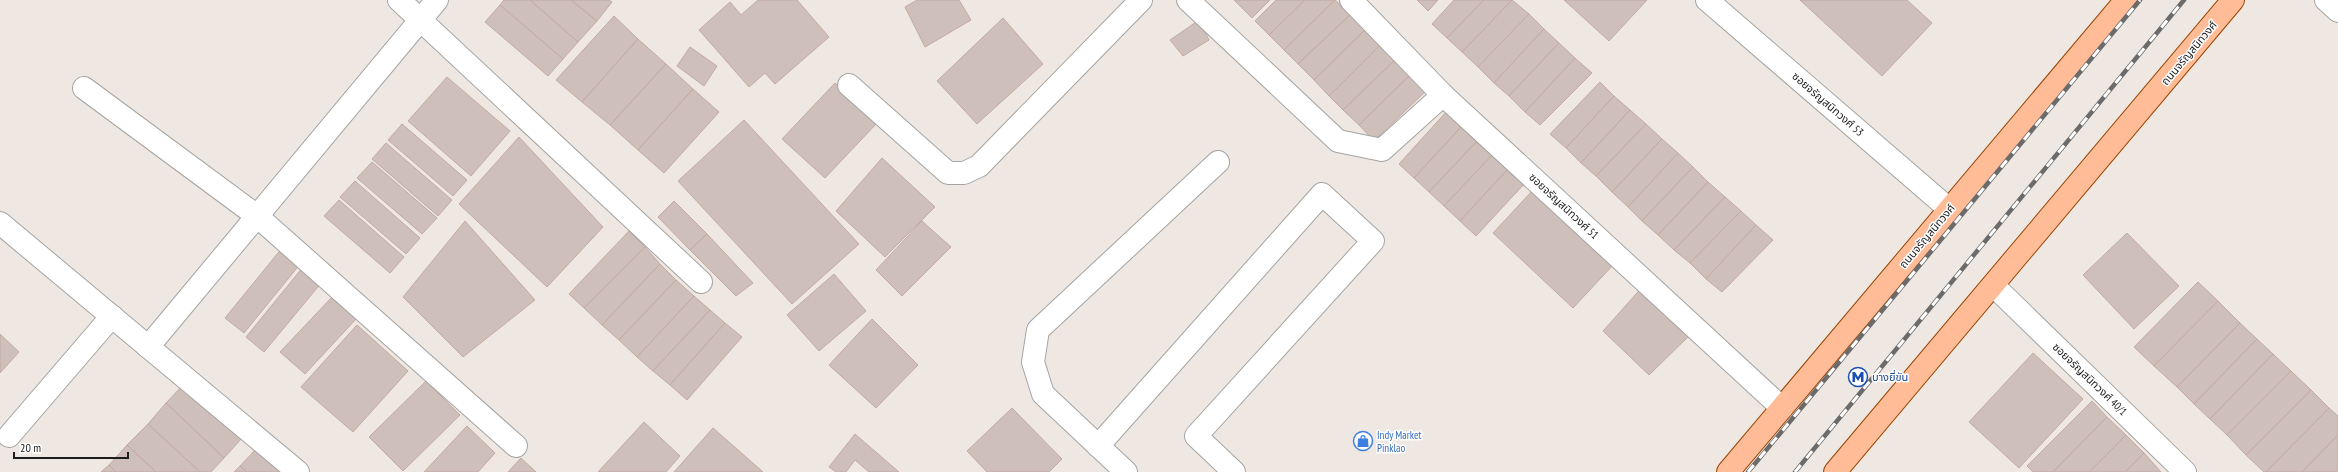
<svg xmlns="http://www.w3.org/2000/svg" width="2338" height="472" font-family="'PT Sans Narrow','Noto Sans Thai',sans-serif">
  <rect width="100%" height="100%" fill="#efe8e2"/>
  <g fill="#cfbfba" stroke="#c2aaa3">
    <path d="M504,0H530L578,42L563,59L500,5Z"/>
    <path d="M530,0H571L597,21L578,42Z"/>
    <path d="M571,0H609L612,2L597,21Z"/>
    <path d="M758,0H797L829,37L775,84L765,73L749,87L699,30L730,2L741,15Z"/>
    <path d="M917,0H959L971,20L925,47L905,7Z"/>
    <path d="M1234,0H1270L1252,18Z"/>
    <path d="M1276,0H1305L1269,35L1255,21Z"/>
    <path d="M1305,0H1335L1284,50L1269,35Z"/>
    <path d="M1335,0L1351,14L1298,64L1284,50Z"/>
    <path d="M1417,0H1438L1428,11Z"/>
    <path d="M1454,0H1484L1447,38L1432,24Z"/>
    <path d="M1484,0H1512L1462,52L1447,38Z"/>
    <path d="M1512,0L1529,14L1478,67L1462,52Z"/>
    <path d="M1564,0H1647L1609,41Z"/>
    <path d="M1800,0H1907L1932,23L1882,76Z"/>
    <path d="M500,5L563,59L548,76L485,22Z"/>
    <path d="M1351,14L1366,29L1314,80L1298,64Z"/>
    <path d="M1529,14L1544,29L1494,83L1478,67Z"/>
    <path d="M614,16L638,39L582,102L556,80Z"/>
    <path d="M1003,18L1043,64L977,124L937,81Z"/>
    <path d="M1199,20L1209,40L1183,56L1170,40Z"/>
    <path d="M1366,29L1381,44L1329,96L1314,80Z"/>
    <path d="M1544,29L1559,43L1509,96L1494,83Z"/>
    <path d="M638,39L666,64L610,125L582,102Z"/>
    <path d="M1559,43L1575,58L1525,112L1509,96Z"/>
    <path d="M1381,44L1396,59L1343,110L1329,96Z"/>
    <path d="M690,47L717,66L704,86L677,66Z"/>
    <path d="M1575,58L1592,73L1540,125L1525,112Z"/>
    <path d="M1396,59L1411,74L1359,125L1343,110Z"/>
    <path d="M666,64L693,89L638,150L610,125Z"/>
    <path d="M1411,74L1427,90L1374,141L1359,125Z"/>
    <path d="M447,77L510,131L471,176L408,121Z"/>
    <path d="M1600,82L1614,96L1566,148L1550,134Z"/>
    <path d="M835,83L878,122L825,178L782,139Z"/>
    <path d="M693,89L719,112L664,173L638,150Z"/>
    <path d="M1614,96L1630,110L1581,163L1566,148Z"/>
    <path d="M1630,110L1646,124L1596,176L1581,163Z"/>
    <path d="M1447,111L1463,125L1414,178L1399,164Z"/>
    <path d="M744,120L859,244L792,304L678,181Z"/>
    <path d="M402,124L467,180L453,196L388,140Z"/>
    <path d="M1646,124L1662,139L1612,192L1596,176Z"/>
    <path d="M1463,125L1479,139L1429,192L1414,178Z"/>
    <path d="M519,137L603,227L547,287L459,204Z"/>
    <path d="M1479,139L1494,153L1444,206L1429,192Z"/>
    <path d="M1662,139L1678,153L1628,207L1612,192Z"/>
    <path d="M386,143L452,200L438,216L372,159Z"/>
    <path d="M1494,153L1510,167L1460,221L1444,206Z"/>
    <path d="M1678,153L1693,167L1642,221L1628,207Z"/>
    <path d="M882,158L935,207L885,257L836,211Z"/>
    <path d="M372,162L437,218L422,234L357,178Z"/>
    <path d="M1510,167L1526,182L1476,236L1460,221Z"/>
    <path d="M1693,167L1708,182L1658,235L1642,221Z"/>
    <path d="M355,181L420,238L406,254L340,197Z"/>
    <path d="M1708,182L1725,197L1674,250L1658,235Z"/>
    <path d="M1534,189L1614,264L1573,308L1493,233Z"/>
    <path d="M1725,197L1741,211L1690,263L1674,250Z"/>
    <path d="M339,200L404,257L390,273L324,216Z"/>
    <path d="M674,201L707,234L690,250L658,217Z"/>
    <path d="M1741,211L1756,225L1706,279L1690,263Z"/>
    <path d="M465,221L535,300L463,357L403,297Z"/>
    <path d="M922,221L951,247L902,296L876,270Z"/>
    <path d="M1756,225L1773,240L1722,292L1706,279Z"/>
    <path d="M629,231L645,247L584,308L569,294Z"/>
    <path d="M2127,233L2179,286L2134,329L2083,275Z"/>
    <path d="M707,234L753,283L736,296L690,250Z"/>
    <path d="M645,247L660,264L602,325L584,308Z"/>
    <path d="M282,248L301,263L244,333L225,318Z"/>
    <path d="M660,264L676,280L619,340L602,325Z"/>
    <path d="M303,267L322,282L264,352L246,337Z"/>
    <path d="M834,274L866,311L819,351L787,315Z"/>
    <path d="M676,280L694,296L637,357L619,340Z"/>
    <path d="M2198,282L2218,301L2154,366L2134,347Z"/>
    <path d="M1645,284L1693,332L1649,375L1603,331Z"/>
    <path d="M333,296L357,318L305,374L280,352Z"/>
    <path d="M694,296L710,310L653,371L637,357Z"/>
    <path d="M2218,301L2240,323L2177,387L2154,366Z"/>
    <path d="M710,310L725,323L670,385L653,371Z"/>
    <path d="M872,319L918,365L876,408L829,365Z"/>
    <path d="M725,323L742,337L687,400L670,385Z"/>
    <path d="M2240,323L2257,339L2194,404L2177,387Z"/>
    <path d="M357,325L408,371L353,432L301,387Z"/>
    <path d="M0,334L19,352L0,373Z"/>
    <path d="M2257,339L2273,354L2210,419L2194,404Z"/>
    <path d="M2033,353L2083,399L2019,468L1969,422Z"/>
    <path d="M2273,354L2291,371L2227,435L2210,419Z"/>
    <path d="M2291,371L2311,390L2246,455L2227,435Z"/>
    <path d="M426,381L460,415L403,471L369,437Z"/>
    <path d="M184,384L242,438L224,458L166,403Z"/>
    <path d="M2311,390L2329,408L2266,472H2264L2246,455Z"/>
    <path d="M2092,401L2107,417L2053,472H2033L2027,466Z"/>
    <path d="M166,403L224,458L211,472H200L148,424Z"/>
    <path d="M1012,408L1062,459L1049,472H987L967,451Z"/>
    <path d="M2329,408L2338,416V435L2302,472H2266Z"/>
    <path d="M2107,417L2126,435L2089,472H2053Z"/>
    <path d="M644,422L680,456L666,472H598Z"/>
    <path d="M148,424L200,472H156L127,445Z"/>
    <path d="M467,426L495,453L478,472H424Z"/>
    <path d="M713,428L763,472H674Z"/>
    <path d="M855,434L899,472H869L855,460L846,472H836L829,467Z"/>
    <path d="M2126,435L2144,453L2125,472H2089Z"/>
    <path d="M2338,435V472H2302Z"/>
    <path d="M127,445L156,472H116L109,465Z"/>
    <path d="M258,447L285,472H247L240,466Z"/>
    <path d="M2144,453L2161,472H2125Z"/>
    <path d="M521,458L536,472H508Z"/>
    <path d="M109,465L116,472H101Z"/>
    <path d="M240,466L247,472H234Z"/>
  </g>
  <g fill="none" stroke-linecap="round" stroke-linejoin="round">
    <defs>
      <g id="minor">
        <path d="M399,0L701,282"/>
        <path d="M1188,0L1338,141L1382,150L1443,95"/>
        <path d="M1351,0L1443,95L1782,408"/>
        <path d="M1707,0L1949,209"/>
        <path d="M2326,0L2338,11"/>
        <path d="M849,85L948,173H964L979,166L1141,0"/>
        <path d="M84,88L257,216L516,446"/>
        <path d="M0,223L298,472"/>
        <path d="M1994,286L2185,472"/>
        <path d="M148,347L437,0"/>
        <path d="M9,436L112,316"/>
        <path d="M1098,446L1322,194L1373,241L1196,436L1234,472"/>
        <path d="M1126,472L1043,394L1033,362L1038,330L1218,162"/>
      </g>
      <g id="major">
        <path d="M1728,472L2126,0"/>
        <path d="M1835,472L2233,0"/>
      </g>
    </defs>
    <use href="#minor" stroke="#a4a4a4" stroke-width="24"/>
    <use href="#major" stroke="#964400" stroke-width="24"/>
    <use href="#minor" stroke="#fff" stroke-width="22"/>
    <use href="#major" stroke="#ffbc97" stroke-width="22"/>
    <defs>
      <g id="rail">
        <path d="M1748,472L2140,0"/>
        <path d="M1795,472L2184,0"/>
      </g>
    </defs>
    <use href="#rail" stroke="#6b6b6b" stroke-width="4.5"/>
    <use href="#rail" stroke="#fff" stroke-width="3" stroke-dasharray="9" stroke-linecap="butt"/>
  </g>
  <defs>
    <symbol id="metro-ring" viewBox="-11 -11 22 22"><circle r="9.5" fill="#fff" stroke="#1a4fb4" stroke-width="1.5"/><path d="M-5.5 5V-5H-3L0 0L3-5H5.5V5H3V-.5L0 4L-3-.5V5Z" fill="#1a4fb4"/></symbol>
    <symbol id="shop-ring" viewBox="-11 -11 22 22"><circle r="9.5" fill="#fff" stroke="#3f7fe0" stroke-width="1.5"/><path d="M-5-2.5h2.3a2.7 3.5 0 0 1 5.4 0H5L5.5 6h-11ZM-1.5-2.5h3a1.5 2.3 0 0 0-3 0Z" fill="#3f7fe0"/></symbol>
  </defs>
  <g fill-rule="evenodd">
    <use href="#metro-ring" x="1847" y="366" width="22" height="22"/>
    <use href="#shop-ring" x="1352" y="430" width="22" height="22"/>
  </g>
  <g text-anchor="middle" stroke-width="3" stroke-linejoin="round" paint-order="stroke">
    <g font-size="11" fill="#1d1d1d" stroke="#fff">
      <text transform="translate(2189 53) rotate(-50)" y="4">ถนนจรัญสนิทวงศ์</text>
      <text transform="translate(1828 104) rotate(41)" y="4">ซอยจรัญสนิทวงศ์ 53</text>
      <text transform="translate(1564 206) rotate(43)" y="4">ซอยจรัญสนิทวงศ์ 51</text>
      <text transform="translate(1927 236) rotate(-50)" y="4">ถนนจรัญสนิทวงศ์</text>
      <text transform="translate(2090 379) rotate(44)" y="4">ซอยจรัญสนิทวงศ์ 40/1</text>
    </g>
    <g font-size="11" fill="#164399" stroke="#fff" text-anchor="start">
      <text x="1872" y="381">บางยี่ขัน</text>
    </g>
    <g font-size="11" fill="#366cbe" stroke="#fff" text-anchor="start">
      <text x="1377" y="439">Indy Market<tspan x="1377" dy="13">Pinklao</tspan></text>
    </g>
  </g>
  <path d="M14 452v6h114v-6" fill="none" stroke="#1d1d1d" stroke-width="2"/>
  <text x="20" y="452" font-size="12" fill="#1d1d1d" stroke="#ffffff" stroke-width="3" paint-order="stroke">20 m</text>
</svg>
